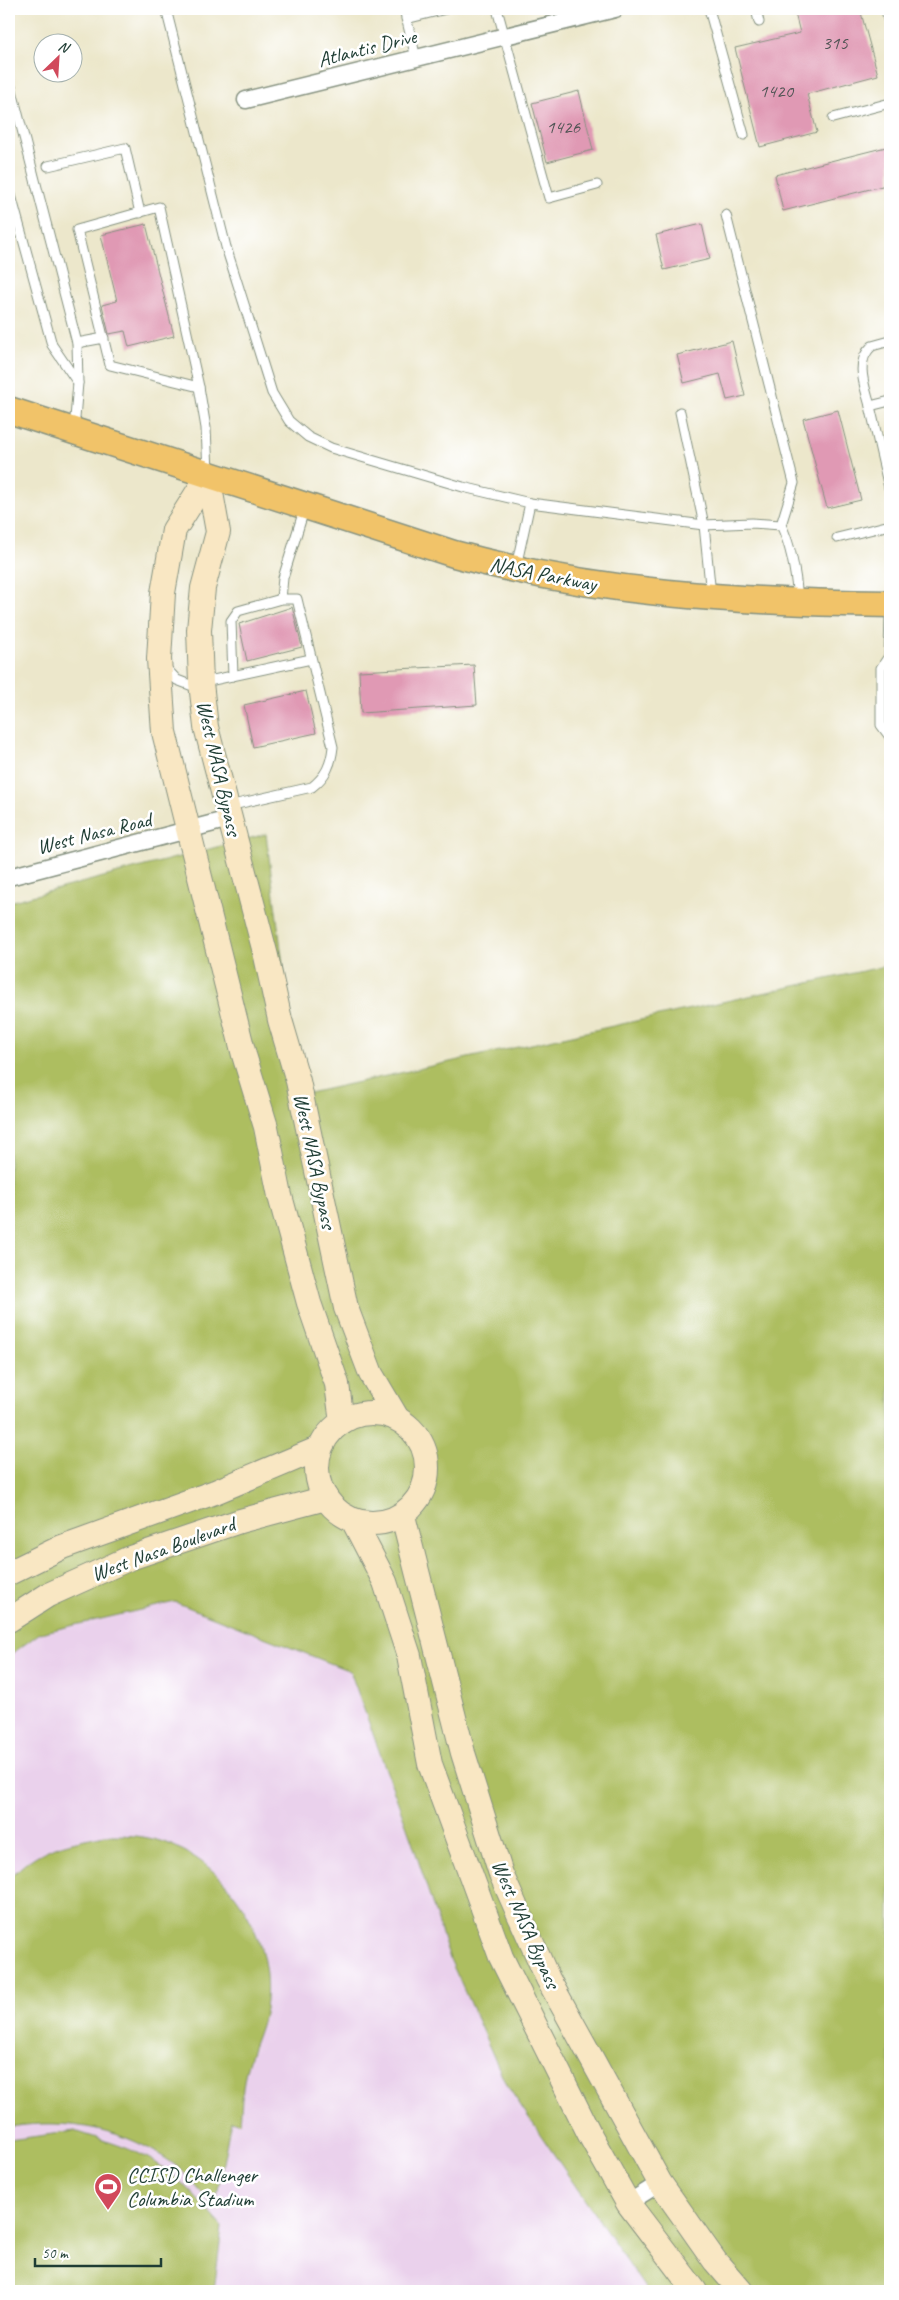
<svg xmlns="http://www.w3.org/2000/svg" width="899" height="2300" font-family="Caveat,sans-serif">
  <rect width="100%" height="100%" fill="#fff"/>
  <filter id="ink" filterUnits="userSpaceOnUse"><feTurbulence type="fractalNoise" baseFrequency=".02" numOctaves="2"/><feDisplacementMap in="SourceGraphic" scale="10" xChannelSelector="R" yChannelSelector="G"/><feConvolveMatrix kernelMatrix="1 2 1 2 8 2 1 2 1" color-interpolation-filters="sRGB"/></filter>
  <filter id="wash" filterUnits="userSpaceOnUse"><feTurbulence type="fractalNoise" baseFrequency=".0096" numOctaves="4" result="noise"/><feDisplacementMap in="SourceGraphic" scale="20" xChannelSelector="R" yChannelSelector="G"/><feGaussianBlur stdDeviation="1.12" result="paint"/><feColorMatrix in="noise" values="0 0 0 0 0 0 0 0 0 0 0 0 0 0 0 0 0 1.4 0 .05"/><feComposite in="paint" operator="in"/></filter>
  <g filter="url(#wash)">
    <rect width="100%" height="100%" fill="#ece7cb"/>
    <path fill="#ead1ec" d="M175,1602L350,1671L411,1838L450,1959L506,2084L647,2291H9V1656L40,1633Z"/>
    <g fill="#adbe61" stroke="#667e4a">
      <path d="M266,834L300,1095L890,965V2291H647L506,2084L450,1959L411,1838L350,1671L175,1602L40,1633L9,1656V902Z"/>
      <path d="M105,1835C117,1835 130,1835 143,1837C218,1849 273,1927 266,2001C264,2024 254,2042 248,2063C242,2082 242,2104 240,2123L231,2120L215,2206C200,2194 190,2176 175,2165C125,2128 69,2118 9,2127V1879C38,1847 65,1843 105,1835Z"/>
      <path d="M75,2131C102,2140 134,2148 158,2164C183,2180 203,2206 222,2227L214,2291H9V2140Z"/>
    </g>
    <g id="blocks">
      <g fill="#e099b4">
        <path d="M794,9H860L878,75L807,94L817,132L760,147L735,48L800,33Z"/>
        <path d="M579,91L593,150L547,162L532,103Z"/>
        <path d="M890,146V184L783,211L775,175Z"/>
        <path d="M146,224L174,336L129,347L125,331L109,334L102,305L117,301L101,235Z"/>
        <path d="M702,224L710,259L664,270L656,235Z"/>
        <path d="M732,341L745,396L727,400L720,374L684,383L677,355Z"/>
        <path d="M838,410L861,500L827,508L803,419Z"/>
        <path d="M292,607L302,647L247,661L239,624Z"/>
        <path d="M474,665L477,705L361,713L359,671Z"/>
        <path d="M306,691L316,733L253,747L244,705Z"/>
      </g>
    </g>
  </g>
  <g filter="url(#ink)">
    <use href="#blocks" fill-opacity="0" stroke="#869280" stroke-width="1"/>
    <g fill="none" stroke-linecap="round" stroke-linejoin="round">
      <defs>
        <g id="lane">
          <path d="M166,9L226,247L272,393L289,421L308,437L331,448L463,487L530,503L516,567"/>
          <path d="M404,9L416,58"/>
          <path d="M497,9L549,198L597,185"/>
          <path d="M709,9L744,135"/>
          <path d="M756,9L759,22"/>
          <path d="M886,9L890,29"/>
          <path d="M406,19L446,9"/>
          <path d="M9,79L77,343L78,383L74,430"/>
          <path d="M833,118L890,103"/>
          <path d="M48,166L125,148L140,213"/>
          <path d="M9,188L52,345L78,383"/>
          <path d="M159,207L199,387L110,365L77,230Z"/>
          <path d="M726,215L794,483L781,525C792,548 796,574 798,600"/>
          <path d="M77,343L104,338"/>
          <path d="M199,387L206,428L208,471"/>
          <path d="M890,401L870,406L890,492"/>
          <path d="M870,406C865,386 854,362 872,346L890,341"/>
          <path d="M680,412L704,525L711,595"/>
          <path d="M530,503L704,525L752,523L781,525"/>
          <path d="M837,538L890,525"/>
          <path d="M890,609L889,656L881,668V725L890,737"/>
          <path d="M164,666L177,680L190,685L311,659"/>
          <path d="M233,676L231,621L238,611L281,599"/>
          <path d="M228,806L312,787C326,776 331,765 333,747L297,599H281L283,578L305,507"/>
        </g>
        <g id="street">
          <path d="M246,100L615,9"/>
          <path d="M9,877L229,819"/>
          <path d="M628,2203L660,2183"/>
        </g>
        <g id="secondary">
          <path d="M208,476L174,530L163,593L159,659L164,732L244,1055L266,1127L280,1196L309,1303L337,1384L342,1422"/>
          <path d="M208,476L218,532L203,588L199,630L201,683L206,727L266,956L280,1020L298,1081L346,1308L371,1374L397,1418"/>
          <circle cx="372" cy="1468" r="55"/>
          <path d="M403,1516L463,1753L501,1874L548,1979L660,2183L715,2261L741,2291"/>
          <path d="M353,1520L385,1582L409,1656L430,1764L501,1957L591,2137L628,2203L695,2291"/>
          <path d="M9,1573L62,1547L215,1492L320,1448"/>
          <path d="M9,1620L48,1595L130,1558L240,1521L326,1498"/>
        </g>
        <path id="primary" d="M9,410L454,554C600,594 739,602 890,604"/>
      </defs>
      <use href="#lane" stroke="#869280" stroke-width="11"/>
      <use href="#street" stroke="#869280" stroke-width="19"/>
      <use href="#secondary" stroke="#869280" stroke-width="26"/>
      <use href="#primary" stroke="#869280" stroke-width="29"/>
      <use href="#lane" stroke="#fff" stroke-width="9"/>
      <use href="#street" stroke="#fff" stroke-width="16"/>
      <use href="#secondary" stroke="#f9e7c3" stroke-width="24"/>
      <use href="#primary" stroke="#f1c369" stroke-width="26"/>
    </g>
  </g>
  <defs>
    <symbol id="stadium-pin" viewBox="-11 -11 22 30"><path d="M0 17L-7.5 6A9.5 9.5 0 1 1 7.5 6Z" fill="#d1495b" stroke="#fff"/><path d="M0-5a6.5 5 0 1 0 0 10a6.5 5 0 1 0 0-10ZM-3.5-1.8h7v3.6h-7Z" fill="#fff"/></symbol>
  </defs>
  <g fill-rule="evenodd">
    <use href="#stadium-pin" x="92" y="2171" width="32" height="43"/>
  </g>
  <g text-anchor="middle" stroke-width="5" stroke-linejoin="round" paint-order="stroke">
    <g font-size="19" fill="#4f5454">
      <text x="835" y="49">315</text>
      <text x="776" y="97">1420</text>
      <text x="563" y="133">1426</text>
    </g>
    <g font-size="21" fill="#1f3d34" stroke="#fff">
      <text transform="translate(367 48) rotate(-14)" y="7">Atlantis Drive</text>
      <text transform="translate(543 574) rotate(11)" y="7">NASA Parkway</text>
      <text transform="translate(219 768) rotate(77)" y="7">West NASA Bypass</text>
      <text transform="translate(94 833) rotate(-14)" y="7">West Nasa Road</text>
      <text transform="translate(315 1161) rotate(78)" y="7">West NASA Bypass</text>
      <text transform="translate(163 1549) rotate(-20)" y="7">West Nasa Boulevard</text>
      <text transform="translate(526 1924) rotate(66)" y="7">West NASA Bypass</text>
    </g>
    <g font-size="21" fill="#1f3d34" stroke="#fff" text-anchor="start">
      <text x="127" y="2182">CCISD Challenger<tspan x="127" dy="24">Columbia Stadium</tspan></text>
    </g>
  </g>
  <rect width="899" height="2300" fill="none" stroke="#fff" stroke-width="30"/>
  <g transform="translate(58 58) rotate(25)"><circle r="24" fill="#ffffff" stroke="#a5b1ae"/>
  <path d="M0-4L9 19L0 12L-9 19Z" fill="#d1495b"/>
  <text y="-8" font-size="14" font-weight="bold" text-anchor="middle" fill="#1f3d34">N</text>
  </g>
  <path d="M35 2258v8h126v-8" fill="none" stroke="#1f3d34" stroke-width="2.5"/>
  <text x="42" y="2258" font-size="15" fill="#1f3d34" stroke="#ffffff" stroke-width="4" paint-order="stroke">50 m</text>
</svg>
